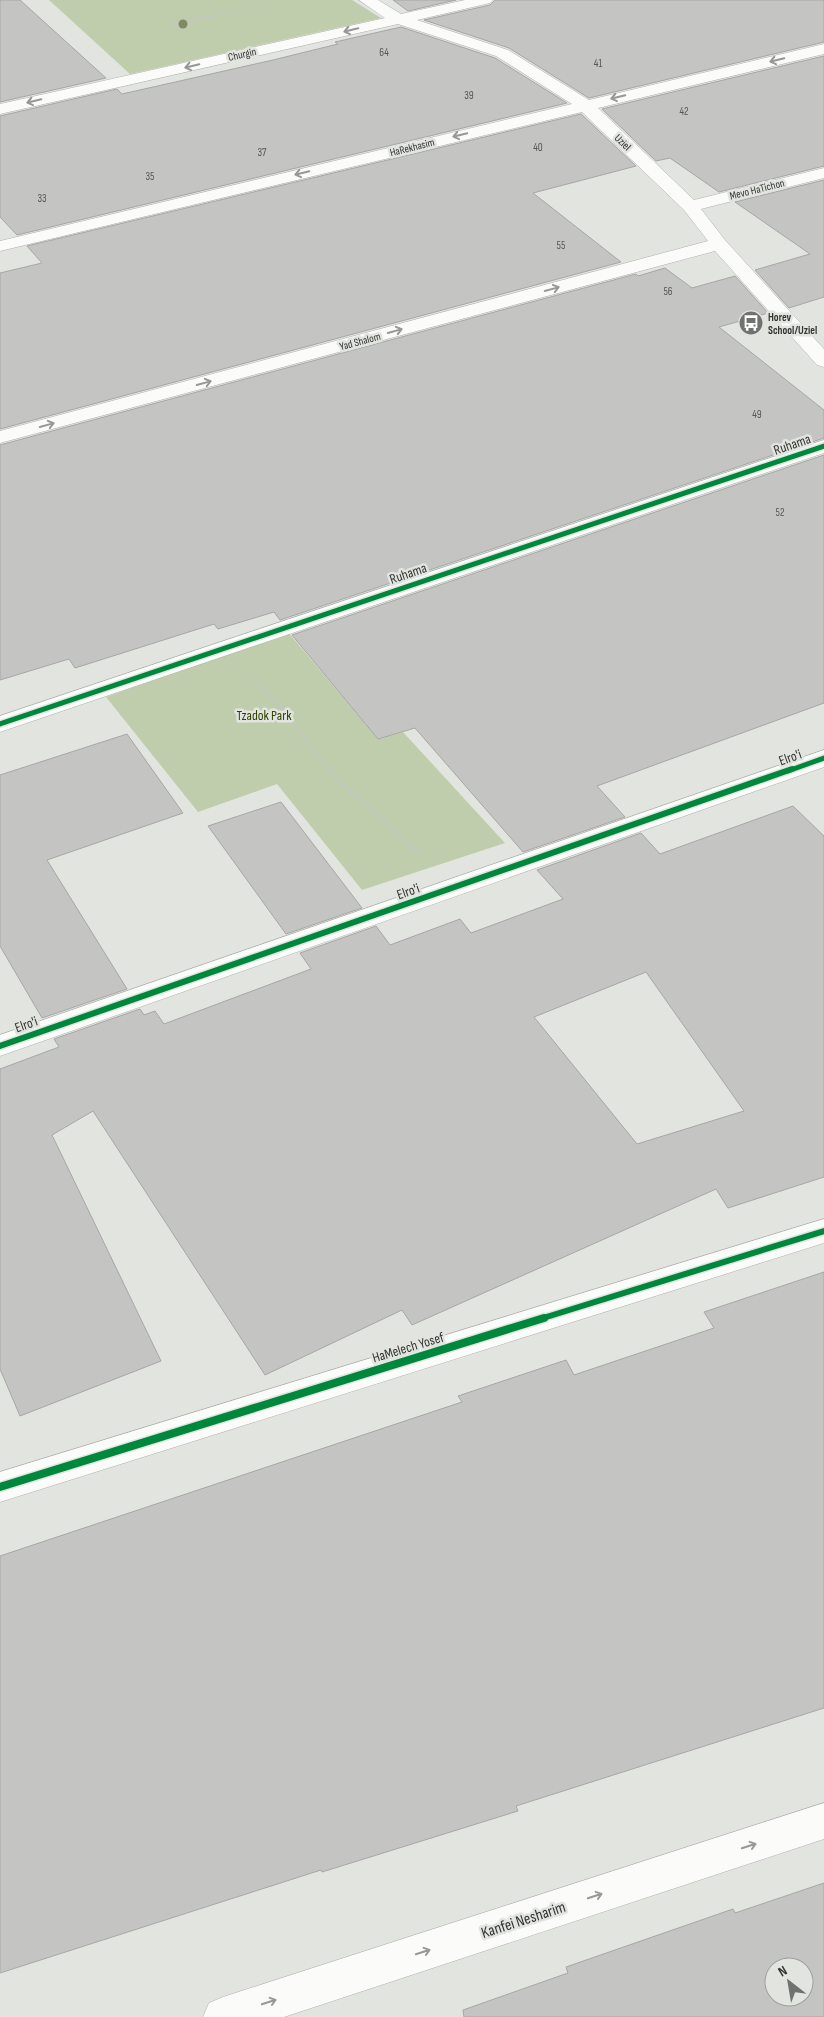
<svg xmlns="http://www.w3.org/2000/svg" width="824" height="2017" font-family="'Sofia Sans Condensed',sans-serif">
  <rect width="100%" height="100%" fill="#e2e4e0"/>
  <g fill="#c0cdac">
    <path d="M49,0H352L381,18L130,74Z"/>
    <path d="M288,632L378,739L403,732L505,843L362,890L277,784L198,812L106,697Z"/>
  </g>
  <g fill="#c4c5c2" stroke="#a6a7a5" fill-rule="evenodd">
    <path d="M0,0H20L106,78L0,102Z"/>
    <path d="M393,0H456L408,11Z"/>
    <path d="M495,0H824V42L589,98L509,48L424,20L490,5Z"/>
    <path d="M401,27L495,58L567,103L17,235L0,217V116L117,89L122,94L273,60L338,44L335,42Z"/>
    <path d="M824,56V166L719,192L670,158L656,161L602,109Z"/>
    <path d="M581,114L636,166L533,193L621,262L0,429V273L42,263L27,246Z"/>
    <path d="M824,180V297L789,308L755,270L810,254L735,202Z"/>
    <path d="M665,268L692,288L735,276L768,313L719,327L824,410V438L280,620L274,612L218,629L214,624L75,668L69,659L0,680V445L636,274L638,276Z"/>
    <path d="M824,455V703L597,786L625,817L523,852L415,728L378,739L292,635Z"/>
    <path d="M127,734L183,813L47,860L127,989L42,1018L0,946V775Z"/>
    <path d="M281,802L362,908L286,934L208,826Z"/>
    <path d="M793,806L824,836V1177L728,1208L716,1189L412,1325L402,1310L265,1375L93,1111L52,1135L161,1361L20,1416L0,1369V1069L59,1047L54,1039L140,1009L144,1015L155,1011L164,1024L311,969L300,953L376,926L390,945L460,919L471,933L563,899L537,870L641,833L660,854ZM646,972L744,1111L637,1144L534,1017Z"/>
    <path d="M824,1272V1708L516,1806L518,1811L322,1872L321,1870L0,1973V1556L462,1402L458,1396L566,1360L574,1375L714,1328L704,1312Z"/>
    <path d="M824,1883V2017H464L463,2010L568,1973L566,1967L733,1909L735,1913ZM774,1967H804V1997H774Z"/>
  </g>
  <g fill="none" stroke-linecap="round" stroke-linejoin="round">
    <defs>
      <g id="minor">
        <path d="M359,0H378L401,14L465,0H493L490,3L417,20L508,50L589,100L824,44V54L598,108L694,200L824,168V178L701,209L725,240L824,349V367L817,365L715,251L0,443V431L708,241L684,210L582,112L0,251V241L572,104L496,56L398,24L0,114V104L385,18Z"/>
        <path d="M824,440V453L0,732V716Z"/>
        <path d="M824,750V767L0,1056V1035Z"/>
        <path d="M824,1219V1243L0,1502V1472Z"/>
        <path d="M824,1803V1839L284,2017H203L209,2003L223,1997Z"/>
      </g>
    </defs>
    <use href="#minor" stroke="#afb0ad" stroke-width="1"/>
    <path stroke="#c4c5c4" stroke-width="2" stroke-dasharray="1 1" stroke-linecap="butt" d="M184,30L173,24L254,8L258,0"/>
    <path stroke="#c4c5c4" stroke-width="2.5" stroke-dasharray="2 2" stroke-linecap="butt" d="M254,678L279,705L330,771"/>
    <path stroke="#c4c5c4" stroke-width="3" stroke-dasharray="2.5 2.5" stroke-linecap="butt" d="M329,769L335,777L423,856"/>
    <use href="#minor" fill="#fbfbfa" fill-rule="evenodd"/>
    <defs>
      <g id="cycleway-far2">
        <path d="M0,724L824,446"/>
        <path d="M788,771L824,758"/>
      </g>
      <g id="cycleway-far1">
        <path d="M0,1046L792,769"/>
        <path d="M540,1319L824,1231"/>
      </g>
      <path id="cycleway" d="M0,1487L544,1318"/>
    </defs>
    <use href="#cycleway-far2" stroke="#e2e5df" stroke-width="8"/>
    <use href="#cycleway-far1" stroke="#e2e5df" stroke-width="9"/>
    <use href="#cycleway" stroke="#e2e5df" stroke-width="11"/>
    <use href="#cycleway-far2" stroke="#00873e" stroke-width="5"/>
    <use href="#cycleway-far1" stroke="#00873e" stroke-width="6"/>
    <use href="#cycleway" stroke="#00873e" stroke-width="8"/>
  </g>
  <circle fill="#7f8a65" cx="183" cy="24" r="4.5"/>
  <defs><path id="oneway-shaft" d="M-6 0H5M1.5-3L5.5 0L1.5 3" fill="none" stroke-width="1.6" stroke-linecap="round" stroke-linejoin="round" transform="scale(1.25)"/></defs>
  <g stroke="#989896">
    <use href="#oneway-shaft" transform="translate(351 30) rotate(167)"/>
    <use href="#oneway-shaft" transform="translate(777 60) rotate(167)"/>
    <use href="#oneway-shaft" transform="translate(192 66) rotate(167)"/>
    <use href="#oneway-shaft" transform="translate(618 97) rotate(167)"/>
    <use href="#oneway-shaft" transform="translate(34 101) rotate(167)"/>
    <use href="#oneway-shaft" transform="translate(460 135) rotate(166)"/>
    <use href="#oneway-shaft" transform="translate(302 173) rotate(166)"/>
    <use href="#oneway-shaft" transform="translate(552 289) rotate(-15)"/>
    <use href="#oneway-shaft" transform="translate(395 331) rotate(-15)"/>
    <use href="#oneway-shaft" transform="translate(204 383) rotate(-15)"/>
    <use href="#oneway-shaft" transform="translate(47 425) rotate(-15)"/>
    <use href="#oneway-shaft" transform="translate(749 1846) rotate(-18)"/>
    <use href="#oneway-shaft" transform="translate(595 1896) rotate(-18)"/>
    <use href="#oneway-shaft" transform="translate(423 1952) rotate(-18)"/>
    <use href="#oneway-shaft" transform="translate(269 2002) rotate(-18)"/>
  </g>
  <defs>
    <symbol id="bus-disc" viewBox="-11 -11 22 22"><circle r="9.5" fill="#71726f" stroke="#e2e5df"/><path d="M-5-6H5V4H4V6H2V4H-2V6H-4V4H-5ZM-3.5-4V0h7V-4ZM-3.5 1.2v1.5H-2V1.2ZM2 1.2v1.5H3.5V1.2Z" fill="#fff"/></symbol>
  </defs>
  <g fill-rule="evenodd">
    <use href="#bus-disc" x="737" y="309" width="28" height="28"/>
  </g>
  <g text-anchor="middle" stroke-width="5" stroke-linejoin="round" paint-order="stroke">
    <g font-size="11" fill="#585956">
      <text x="384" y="56">64</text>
      <text x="598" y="67">41</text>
      <text x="469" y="99">39</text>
      <text x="684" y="115">42</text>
      <text x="538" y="151">40</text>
      <text x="262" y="156">37</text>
      <text x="150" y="180">35</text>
      <text x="42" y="202">33</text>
      <text x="561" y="249">55</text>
      <text x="668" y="295">56</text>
      <text x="757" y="418">49</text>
      <text x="780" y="516">52</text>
    </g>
    <g font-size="11" fill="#343532" stroke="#e2e5df">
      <text transform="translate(242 54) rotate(-13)" y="4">Churgin</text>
      <text transform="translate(623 142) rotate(44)" y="4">Uziel</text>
      <text transform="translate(412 147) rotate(-14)" y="4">HaRekhasim</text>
      <text transform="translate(757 189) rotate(-14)" y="4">Mevo HaTichon</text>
      <text transform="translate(360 341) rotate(-15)" y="4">Yad Shalom</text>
    </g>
    <g font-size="11" font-weight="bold" fill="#343532" stroke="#e2e5df" text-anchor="start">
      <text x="768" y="321">Horev<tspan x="768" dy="13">School/Uziel</tspan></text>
    </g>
    <g font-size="14" fill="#343532" stroke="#e2e5df">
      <text transform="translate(792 444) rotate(-19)" y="5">Ruhama</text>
      <text transform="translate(408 573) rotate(-19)" y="5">Ruhama</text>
      <text transform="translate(790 757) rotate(-19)" y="5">Elro'i</text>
      <text transform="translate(408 891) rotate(-19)" y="5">Elro'i</text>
      <text transform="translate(26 1024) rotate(-19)" y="5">Elro'i</text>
      <text transform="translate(408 1347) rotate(-17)" y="5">HaMelech Yosef</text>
    </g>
    <g font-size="14" fill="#2e4101" stroke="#e2e5df">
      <text x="264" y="720">Tzadok Park</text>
    </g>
    <g font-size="16" fill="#343532" stroke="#e2e5df">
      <text transform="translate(523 1919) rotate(-18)" y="6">Kanfei Nesharim</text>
    </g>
  </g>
  <g transform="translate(789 1982) rotate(329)"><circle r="24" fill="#e2e5df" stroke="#9c9f9a"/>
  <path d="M0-4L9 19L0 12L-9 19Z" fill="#71726f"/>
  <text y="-8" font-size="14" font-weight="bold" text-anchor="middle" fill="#343532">N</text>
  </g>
</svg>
